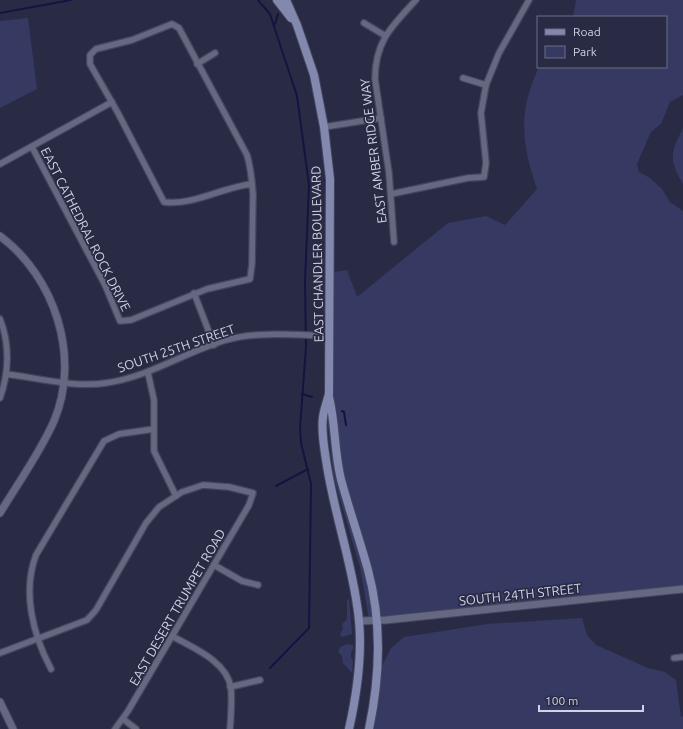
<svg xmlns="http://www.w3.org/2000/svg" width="683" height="729" font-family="Ubuntu,sans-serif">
  <rect width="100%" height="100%" fill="#292b45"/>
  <g fill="#363962">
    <path d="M576,0H683V95L670,102L661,124L651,132L637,164L639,172L650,178L662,189L670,202L683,211V589L369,620L360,567L335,482L332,463L328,425L329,273L347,270L357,297L448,223L486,216L505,225L537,189C521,142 518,112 539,67H666V17H573Z"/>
    <path d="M28,18L37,89L0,108V21Z"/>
    <path d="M683,128V184C668,159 671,152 683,128Z"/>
    <path d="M349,598L352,634L343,637L340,635L341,631L343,630L342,624L347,619V601Z"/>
    <path d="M582,618L587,635L596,645L648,668L665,672L676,680L681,717L683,716V729H372L376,713L382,666L391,648L404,637L487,624Z"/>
    <path d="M347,644L353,645V649L351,652V658L353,660L352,673L343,663L342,656L338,652L340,647Z"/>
  </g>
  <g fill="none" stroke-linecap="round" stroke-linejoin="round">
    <g stroke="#151341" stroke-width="2">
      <path d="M258,0L270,14L297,96L309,185L305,281L306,347L300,428L301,443L311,484L309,628L270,668"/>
      <path d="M0,13L71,0"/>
      <path d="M275,24L278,14"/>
      <path d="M302,394L312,397"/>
      <path d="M342,411L344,412L346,425"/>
      <path d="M276,486L308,469"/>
    </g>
    <defs>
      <g id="minor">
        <path d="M364,23L384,35"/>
        <path d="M197,64L215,53"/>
        <path d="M463,78L486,85"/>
        <path d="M324,127L381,118"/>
        <path d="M32,147L105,285L120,321L131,320L207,289L250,279L252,264L253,194C252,181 251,168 247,155L179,28L172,24L132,40L96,49L90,55V64L118,113L164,202C192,206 223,187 252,184"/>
        <path d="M0,164L112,102"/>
        <path d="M391,194L468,178L484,177L486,163L481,113L486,85L499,53L529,0"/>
        <path d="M394,242L389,173L375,79C375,41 392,26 416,0"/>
        <path d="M194,293L214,345"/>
        <path d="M0,319C10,344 9,373 0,398"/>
        <path d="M148,373L154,400V451L176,496"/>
        <path d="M6,374C37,378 76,388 106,383C149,377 185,352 226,340C259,331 296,335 330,336"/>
        <path d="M214,565L242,581L258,585"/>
        <path d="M172,636C193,648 227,661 231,688C232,702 231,716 230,729"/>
        <path d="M0,653L87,620L96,610L146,523L159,507L182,492L203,485L229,487L253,493L249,505L128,711L115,729"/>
        <path d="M674,658L683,657"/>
        <path d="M51,669C33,635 22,592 36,555L104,441L119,434L154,429"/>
        <path d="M230,687L260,680"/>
        <path d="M123,719L136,729"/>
      </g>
      <g id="tertiary">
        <path d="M0,236C55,277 81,357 54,421C40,453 18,483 0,513"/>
        <path d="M359,621L386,620L683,589"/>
        <path d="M0,702L13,729"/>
      </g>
      <g id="secondary">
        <path d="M277,0L291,18"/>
        <path d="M286,0L297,25L314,75L324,127L330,179L329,394C327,402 324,409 323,417C321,431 324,446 326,460C333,509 350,556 357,605C364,646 358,689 349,729"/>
        <path d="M329,397C336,425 334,455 342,483C350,512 360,541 368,570C382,622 380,677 369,729"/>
      </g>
    </defs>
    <use href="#minor" stroke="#44465e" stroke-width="8"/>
    <use href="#tertiary" stroke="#44465e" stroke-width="9"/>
    <use href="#secondary" stroke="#44465e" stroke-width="10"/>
    <use href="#minor" stroke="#646880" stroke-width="5.5"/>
    <use href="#tertiary" stroke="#646880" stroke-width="7"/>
    <use href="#secondary" stroke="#8388ae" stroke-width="8"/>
  </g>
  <g text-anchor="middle" stroke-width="3.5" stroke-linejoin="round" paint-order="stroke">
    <g font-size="13" fill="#d0d3e4" stroke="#292b45">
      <text transform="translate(373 151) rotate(-97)" y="5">EAST AMBER RIDGE WAY</text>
      <text transform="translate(86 229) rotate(63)" y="5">EAST CATHEDRAL ROCK DRIVE</text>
      <text transform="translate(317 254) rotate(-91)" y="5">EAST CHANDLER BOULEVARD</text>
      <text transform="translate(176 348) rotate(-19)" y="5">SOUTH 25TH STREET</text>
      <text transform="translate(520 594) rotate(-6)" y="5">SOUTH 24TH STREET</text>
      <text transform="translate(177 607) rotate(-60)" y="5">EAST DESERT TRUMPET ROAD</text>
    </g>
  </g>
  <rect x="537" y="16" width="130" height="52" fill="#292b45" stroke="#6c6e85"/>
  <rect x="545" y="29" width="20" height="6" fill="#8388ae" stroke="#6c6e85"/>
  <text x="573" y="36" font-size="12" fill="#d0d3e4">Road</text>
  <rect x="545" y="46" width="20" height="12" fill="#363962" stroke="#6c6e85"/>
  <text x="573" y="56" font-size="12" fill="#d0d3e4">Park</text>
  <path d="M539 705v6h104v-6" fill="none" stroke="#d0d3e4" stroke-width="2"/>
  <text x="545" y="705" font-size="12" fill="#d0d3e4" stroke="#292b45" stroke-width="3" paint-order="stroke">100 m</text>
</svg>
